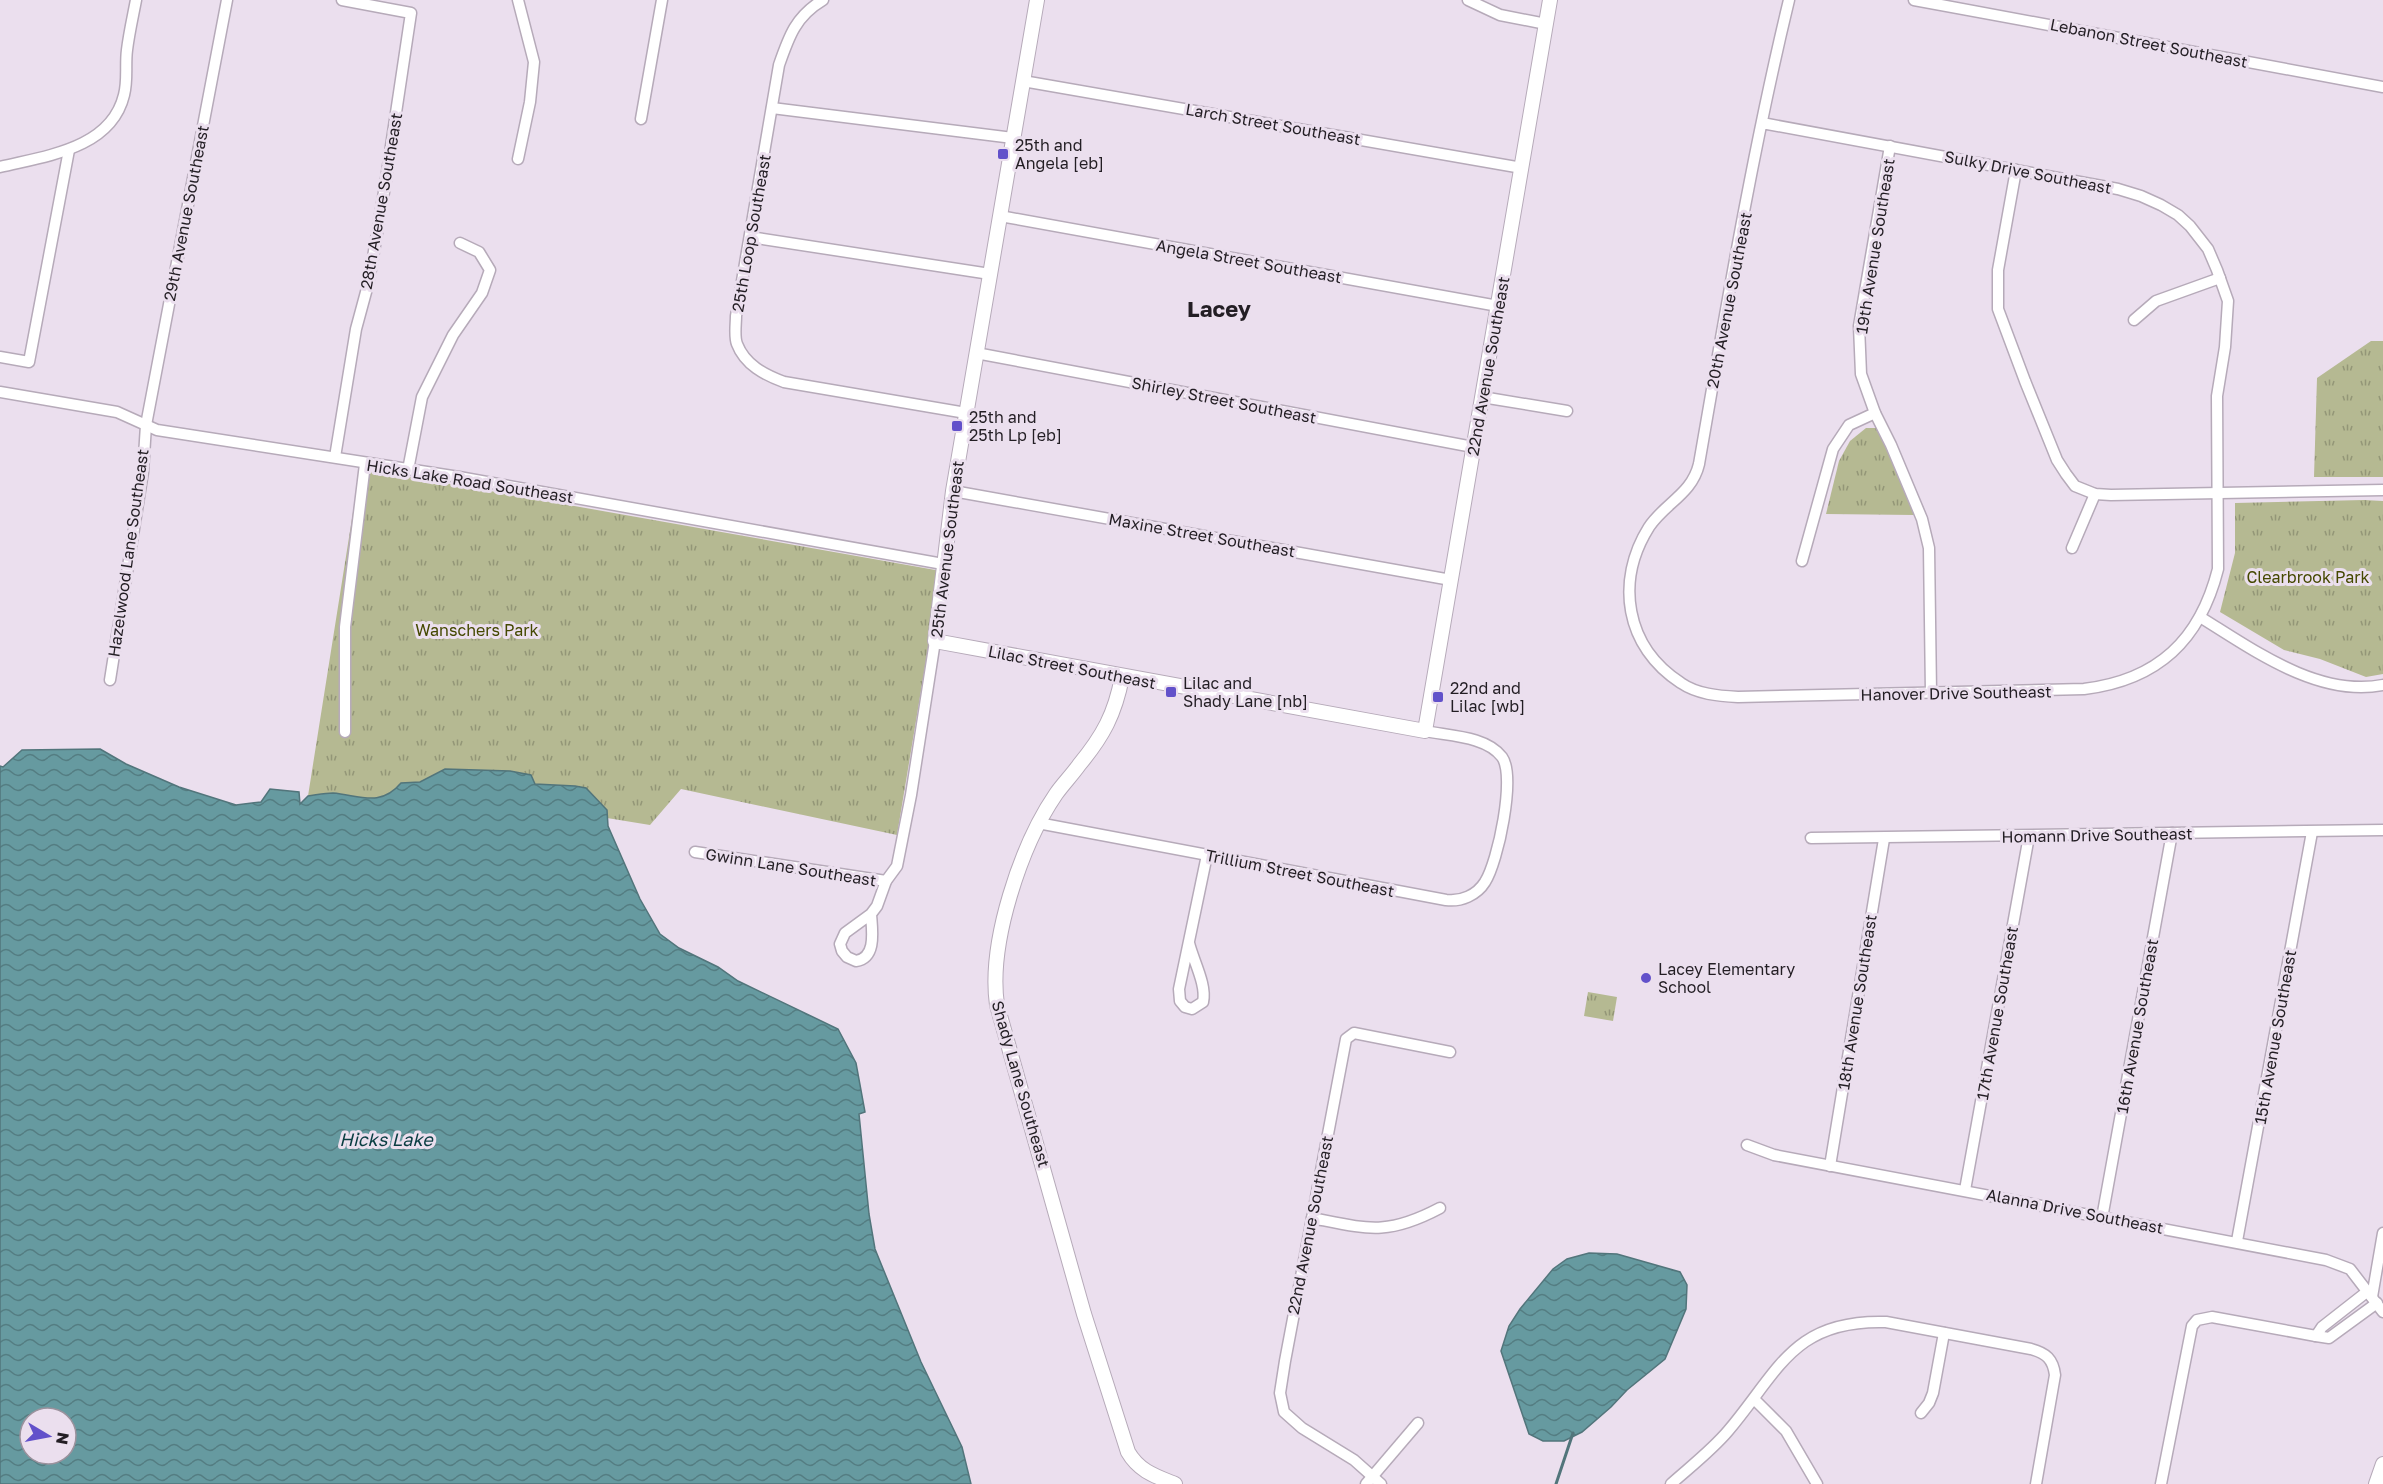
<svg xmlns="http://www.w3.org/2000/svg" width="2383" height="1484" font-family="'Golos Text',sans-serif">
  <defs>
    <pattern id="grass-tufts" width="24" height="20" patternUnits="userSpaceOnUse" patternTransform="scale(1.5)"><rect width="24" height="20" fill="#b5b992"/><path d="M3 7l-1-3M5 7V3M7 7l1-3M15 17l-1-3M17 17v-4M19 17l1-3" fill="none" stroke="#939677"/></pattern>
    <pattern id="water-waves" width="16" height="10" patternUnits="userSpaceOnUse" patternTransform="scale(1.5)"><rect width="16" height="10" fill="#669aa0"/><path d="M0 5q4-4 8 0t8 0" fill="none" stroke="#547d82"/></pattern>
  </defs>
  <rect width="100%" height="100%" fill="#ebdfee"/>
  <g fill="url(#grass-tufts)">
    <path d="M2371,341H2383V477H2314L2317,378Z"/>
    <path d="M1866,428H1878L1889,447L1914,515L1826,514L1839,461L1850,441Z"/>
    <path d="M360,468L941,571L897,835L681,789L650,825L607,818V810L586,788L575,786L535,784L445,769L420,783H401C380,808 359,795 333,793C325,793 316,795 308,796Z"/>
    <path d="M2364,500L2383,501V674L2366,677L2320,659L2284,650L2220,612L2235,553V503Z"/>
    <path d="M1588,992L1617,997L1613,1021L1584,1016Z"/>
  </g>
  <g fill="url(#water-waves)" stroke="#52757b" stroke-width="1.5" fill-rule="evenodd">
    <path d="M100,749L126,764L179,787L236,805L261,802L270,789L299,792L300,804L308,796C316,795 325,793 333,793C359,795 380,808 401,783L420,782L445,769L510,771L531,775L535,784L575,786L586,788L607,810L608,826L640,899L660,934L679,948L718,967L738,981L838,1029L856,1063L865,1112L859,1114L869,1214L875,1249L921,1362L962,1447L971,1484H0V766L3,767L22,750ZM30,1418H66V1454H30Z"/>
    <path d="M1589,1253L1617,1254L1680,1272L1687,1285L1686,1309L1665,1359L1627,1390L1611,1407L1582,1432L1564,1441H1543L1529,1434L1501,1351L1509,1326L1520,1309L1553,1269L1567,1259Z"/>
  </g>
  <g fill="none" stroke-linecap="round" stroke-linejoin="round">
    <path stroke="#52757b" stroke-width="3" d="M1556,1484L1573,1433"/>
    <defs>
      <g id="street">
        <path d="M518,0L534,62L530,102L518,159"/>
        <path d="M823,0C796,16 789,36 779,65L736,316C736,324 734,337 737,344C745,365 765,375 784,382L966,413"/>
        <path d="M1468,0L1500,15L1546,24"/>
        <path d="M1914,0L2383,87"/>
        <path d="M1023,81L1522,168"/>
        <path d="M772,108L1013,138"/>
        <path d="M641,119L662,0"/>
        <path d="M1762,123L2118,189L2141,196L2161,205L2178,215L2190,226L2208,249L2217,270L2228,301L2225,347L2217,396L2218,569C2200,640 2158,680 2084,689L1738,697C1718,696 1697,694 1681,683C1625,647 1615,581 1649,527C1665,503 1692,494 1699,464C1726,309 1752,153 1789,0"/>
        <path d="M1890,146L1859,326L1861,374L1875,413L1891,445L1922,519L1929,548L1931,693"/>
        <path d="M0,167C45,156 111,149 124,95C128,80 125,65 127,50C129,33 133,16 136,0"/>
        <path d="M2016,170L1998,270V309L2025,381L2057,460L2066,474L2075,486L2095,494L2111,495L2383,490"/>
        <path d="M1000,216L1498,306"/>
        <path d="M750,237L990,274"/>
        <path d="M2134,320L2156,301L2220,278"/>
        <path d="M976,353L1473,447"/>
        <path d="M0,357L29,362L69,150"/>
        <path d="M0,392L117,412L157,430L459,477L943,564"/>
        <path d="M1482,397L1567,411"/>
        <path d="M335,457L356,329L369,281L385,186L411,13L342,0"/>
        <path d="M408,470L422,397L453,335L482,293L490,270L479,252L460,243"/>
        <path d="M953,491L1451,580"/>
        <path d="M2072,548L2095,494"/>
        <path d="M1802,561L1833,449L1849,425L1875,413"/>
        <path d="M2200,617C2252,649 2318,698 2383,685"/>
        <path d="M110,680L143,472L146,425L227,0"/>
        <path d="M345,732V627L365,464"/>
        <path d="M1038,823L1446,900C1461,902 1477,895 1485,882C1498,862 1516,776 1502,757C1486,736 1449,736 1425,731"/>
        <path d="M1811,838L2383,830"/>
        <path d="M695,852L886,881"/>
        <path d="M871,914C872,930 877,958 856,961L847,957L842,951L840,944L845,933L871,914L877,906L886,881L897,866L911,795L935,641"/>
        <path d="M1189,943C1193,960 1207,985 1203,1002L1192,1009L1185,1007L1180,1001L1179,989L1207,855"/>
        <path d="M1747,1145L1774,1155L2326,1260L2350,1269L2383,1312"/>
        <path d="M1830,1166L1884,839"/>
        <path d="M1965,1190L2029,836"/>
        <path d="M1312,1218C1368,1229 1387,1236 1440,1208"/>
        <path d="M2102,1218L2172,833"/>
        <path d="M2237,1241L2312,832"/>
        <path d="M2368,1291L2322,1327L2316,1336L2329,1338L2377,1303"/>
        <path d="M2372,1297L2383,1233"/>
        <path d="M1754,1399L1786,1431L1817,1484"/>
        <path d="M1921,1413L1929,1403L1933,1393L1944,1333"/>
        <path d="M1366,1484L1418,1423"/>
        <path d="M1381,1484L1354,1460L1302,1428L1284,1412L1280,1393L1285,1361L1346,1039L1354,1033L1450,1052"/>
        <path d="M1671,1484C1690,1467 1712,1450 1728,1431C1779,1371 1793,1319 1886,1322L2031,1349C2046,1353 2053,1359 2055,1375L2036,1484"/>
        <path d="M2161,1484L2192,1326L2197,1320L2212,1317L2316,1336"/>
      </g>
      <g id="secondary">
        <path d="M1037,0L953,491L935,641L1425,731L1550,0"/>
        <path d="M1122,677C1115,714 1103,736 1079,765C1072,775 1063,784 1056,794C1021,845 988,943 997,1005L1084,1314L1128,1452C1139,1471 1155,1476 1175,1484"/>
        <path d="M2376,1484L2383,1464"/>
      </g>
    </defs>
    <use href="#street" stroke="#b6aab9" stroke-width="13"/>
    <use href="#secondary" stroke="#b6aab9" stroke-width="16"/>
    <use href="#street" stroke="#fff" stroke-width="10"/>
    <use href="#secondary" stroke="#fff" stroke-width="14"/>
  </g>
  <g fill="#6251ca" stroke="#ebdfee" stroke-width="2">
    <rect x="997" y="148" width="12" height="12" rx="3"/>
    <rect x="951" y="420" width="12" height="12" rx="3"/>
    <rect x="1165" y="686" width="12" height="12" rx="3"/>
    <rect x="1432" y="691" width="12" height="12" rx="3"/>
    <circle cx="1646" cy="978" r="6"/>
  </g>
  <g text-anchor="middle" stroke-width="6" stroke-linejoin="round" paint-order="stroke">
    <g font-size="16" fill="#231e24" stroke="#ebdfee">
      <text transform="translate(2149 43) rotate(11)" y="6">Lebanon Street Southeast</text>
      <text transform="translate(1273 124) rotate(10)" y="6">Larch Street Southeast</text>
      <text transform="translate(2028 172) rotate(11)" y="6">Sulky Drive Southeast</text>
      <text transform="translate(381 201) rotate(-80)" y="6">28th Avenue Southeast</text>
      <text transform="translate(186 213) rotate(-79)" y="6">29th Avenue Southeast</text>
      <text transform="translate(751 233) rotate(-80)" y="6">25th Loop Southeast</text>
      <text transform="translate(1875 246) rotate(-81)" y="6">19th Avenue Southeast</text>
      <text transform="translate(1249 261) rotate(10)" y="6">Angela Street Southeast</text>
      <text transform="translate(1729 300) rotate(-79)" y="6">20th Avenue Southeast</text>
      <text transform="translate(1488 366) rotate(-80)" y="6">22nd Avenue Southeast</text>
      <text transform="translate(1224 400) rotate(11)" y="6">Shirley Street Southeast</text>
      <text transform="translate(470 481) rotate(9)" y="6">Hicks Lake Road Southeast</text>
      <text transform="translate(1202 535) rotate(10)" y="6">Maxine Street Southeast</text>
      <text transform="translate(947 549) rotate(-83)" y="6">25th Avenue Southeast</text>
      <text transform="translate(128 553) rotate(-82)" y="6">Hazelwood Lane Southeast</text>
      <text transform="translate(1072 667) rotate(11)" y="6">Lilac Street Southeast</text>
      <text transform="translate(1956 693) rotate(-1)" y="6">Hanover Drive Southeast</text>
      <text transform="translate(2097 835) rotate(-1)" y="6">Homann Drive Southeast</text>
      <text transform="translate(791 867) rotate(9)" y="6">Gwinn Lane Southeast</text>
      <text transform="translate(1300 873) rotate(11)" y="6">Trillium Street Southeast</text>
      <text transform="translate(1857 1002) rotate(-81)" y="6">18th Avenue Southeast</text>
      <text transform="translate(1997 1013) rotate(-80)" y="6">17th Avenue Southeast</text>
      <text transform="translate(2137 1026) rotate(-80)" y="6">16th Avenue Southeast</text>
      <text transform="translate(2275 1037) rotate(-80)" y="6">15th Avenue Southeast</text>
      <text transform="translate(1021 1084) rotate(74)" y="6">Shady Lane Southeast</text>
      <text transform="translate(2075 1211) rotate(11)" y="6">Alanna Drive Southeast</text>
      <text transform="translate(1310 1225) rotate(-79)" y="6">22nd Avenue Southeast</text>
    </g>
    <g font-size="16" fill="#231e24" stroke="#ebdfee" text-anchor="start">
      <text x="1015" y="151">25th and<tspan x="1015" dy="18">Angela [eb]</tspan></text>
      <text x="969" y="423">25th and<tspan x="969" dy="18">25th Lp [eb]</tspan></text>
      <text x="1183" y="689">Lilac and<tspan x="1183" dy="18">Shady Lane [nb]</tspan></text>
      <text x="1450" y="694">22nd and<tspan x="1450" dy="18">Lilac [wb]</tspan></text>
      <text x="1658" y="975">Lacey Elementary<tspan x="1658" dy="18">School</tspan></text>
    </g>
    <g font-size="16" fill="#444800" stroke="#ebdfee">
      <text x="2308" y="583">Clearbrook Park</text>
      <text x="477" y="636">Wanschers Park</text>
    </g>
    <g font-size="18" font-style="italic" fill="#0a3d42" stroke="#ebdfee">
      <text x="386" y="1146">Hicks Lake</text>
    </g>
    <g font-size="22" font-weight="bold" fill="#231e24" stroke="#ebdfee">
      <text x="1219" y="317">Lacey</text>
    </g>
  </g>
  <g transform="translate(48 1436) rotate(100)"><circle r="28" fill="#ebdfee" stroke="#9b929d" stroke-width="1.5"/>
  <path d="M0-4.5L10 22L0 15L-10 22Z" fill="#6251ca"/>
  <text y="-9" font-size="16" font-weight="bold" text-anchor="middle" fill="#231e24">N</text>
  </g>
</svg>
